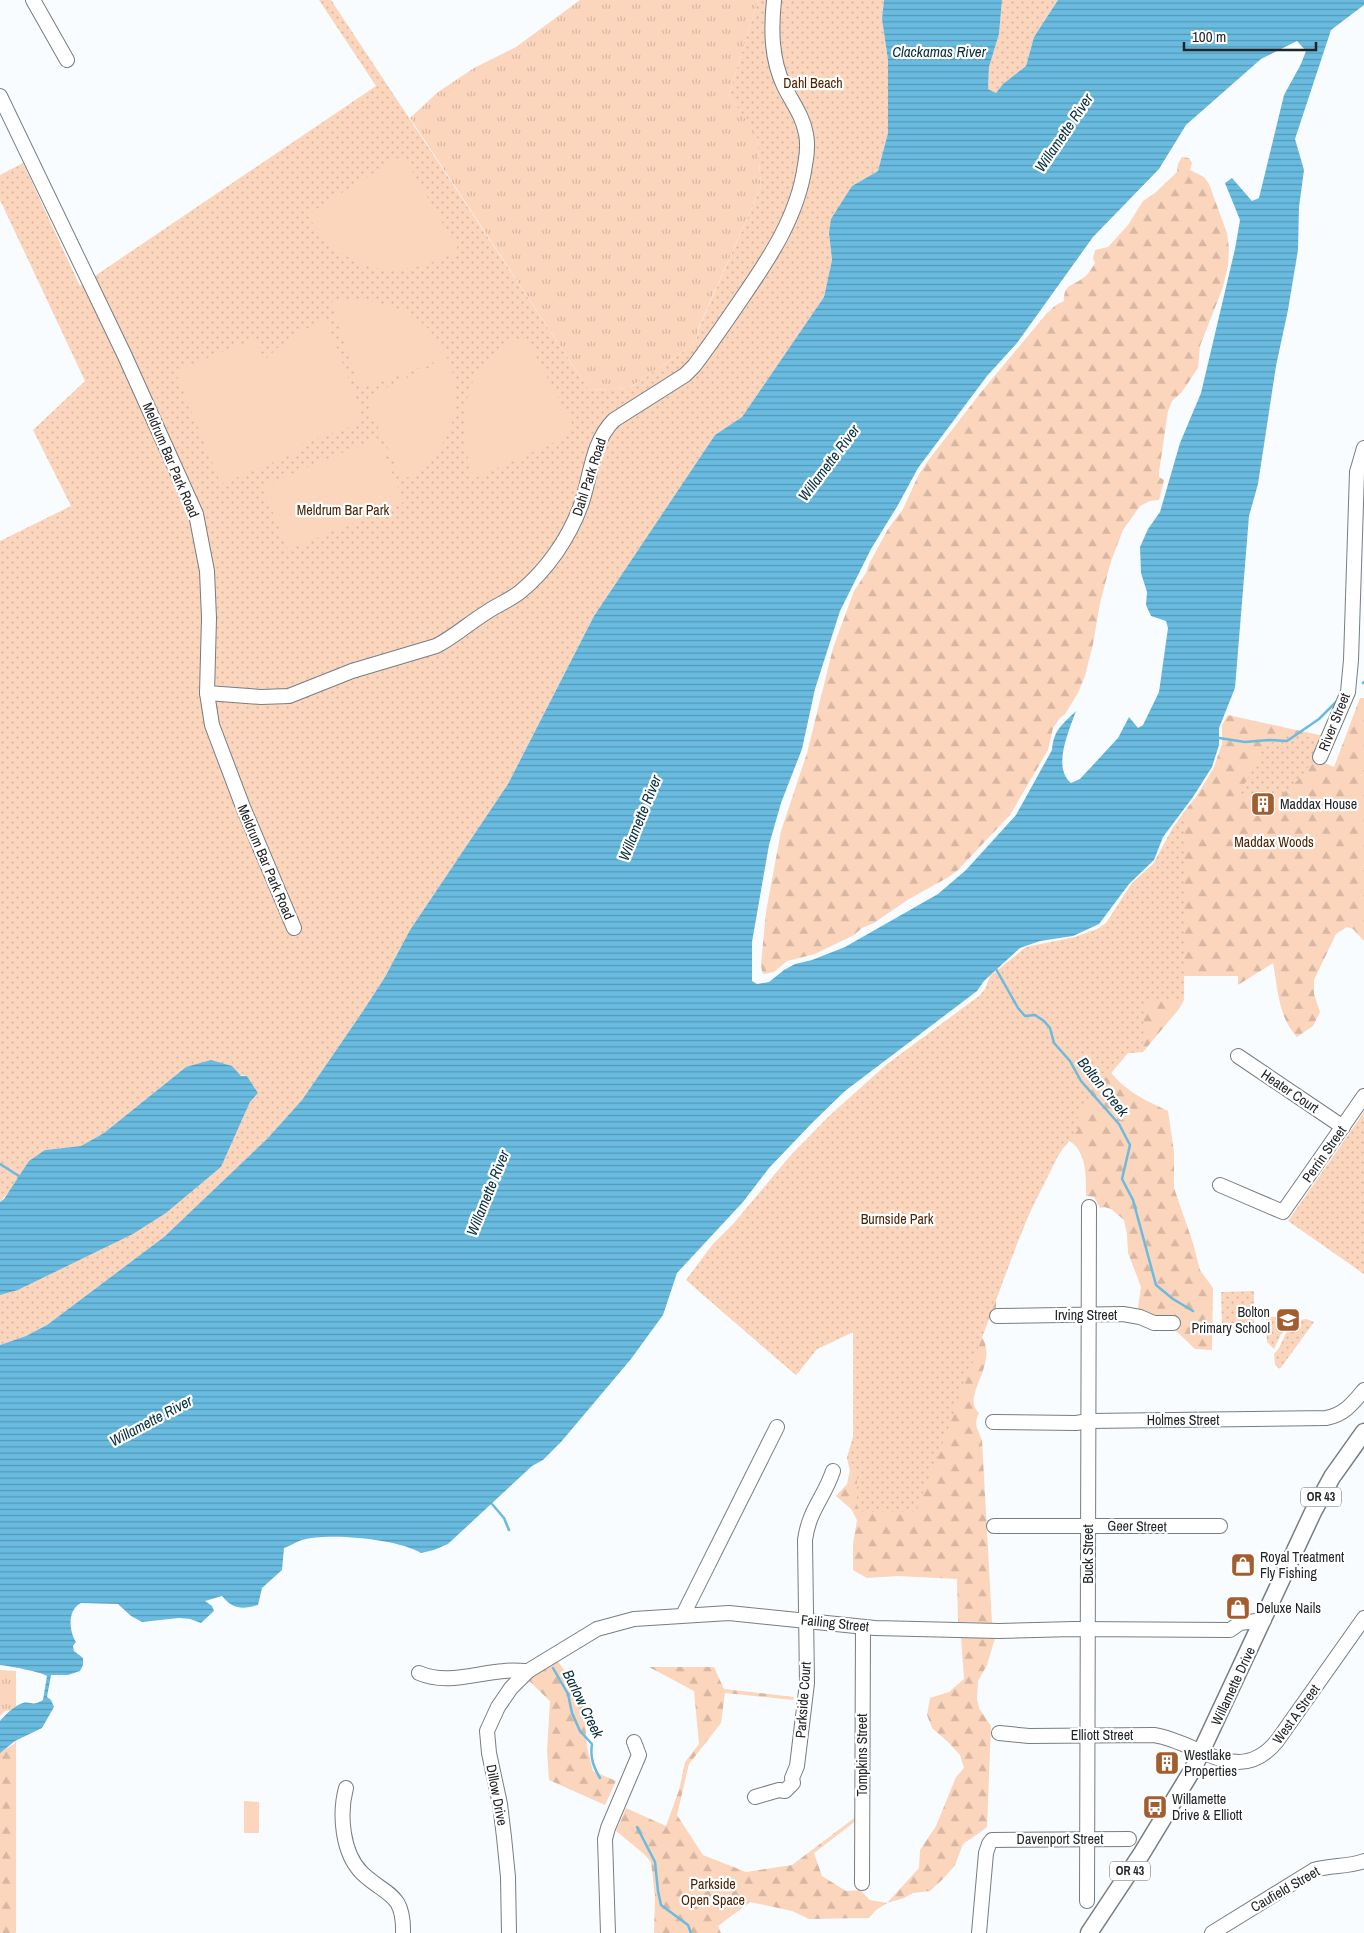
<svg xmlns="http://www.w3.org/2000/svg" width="1364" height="1933" font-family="'Archivo Narrow',sans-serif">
  <defs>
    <pattern id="grass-tufts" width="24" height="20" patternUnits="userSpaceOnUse" patternTransform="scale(1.25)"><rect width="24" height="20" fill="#fcd5bd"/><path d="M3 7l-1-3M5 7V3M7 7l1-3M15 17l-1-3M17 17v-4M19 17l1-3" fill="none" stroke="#d8b7a2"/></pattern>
    <pattern id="forest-firs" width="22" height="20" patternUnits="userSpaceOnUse" patternTransform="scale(1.25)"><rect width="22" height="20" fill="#fcd5bd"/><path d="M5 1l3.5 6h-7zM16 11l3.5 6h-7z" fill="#d8b7a2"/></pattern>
    <pattern id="park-dots" width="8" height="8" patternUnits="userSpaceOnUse" patternTransform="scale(1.25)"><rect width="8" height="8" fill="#fcd5bd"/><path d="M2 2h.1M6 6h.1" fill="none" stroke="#d8b7a2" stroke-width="1.8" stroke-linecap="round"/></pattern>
    <pattern id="water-rules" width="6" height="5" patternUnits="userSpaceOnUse" patternTransform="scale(1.25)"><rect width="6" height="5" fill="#69bbe0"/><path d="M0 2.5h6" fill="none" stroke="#5698b6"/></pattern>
  </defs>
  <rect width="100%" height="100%" fill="#f9fcfe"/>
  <g fill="url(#grass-tufts)">
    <path d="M580,0H758L729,95L757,135L761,187L698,329L696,343L629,388L589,390L410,118L438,92L474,68L516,47Z"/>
    <path d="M0,1670L16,1671V1710L5,1711L0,1716Z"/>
  </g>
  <g fill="url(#forest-firs)">
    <path d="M1182,157L1189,158L1192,163L1190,170L1204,177L1209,184L1227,233L1229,249L1228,265L1223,287L1200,346L1198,368L1182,392L1172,401L1168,411L1159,472V477L1164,480L1159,500L1150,501L1140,506L1123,530L1111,561L1100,603L1093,644L1085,676L1078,693L1065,714L1060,718L1053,728L1048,750L1010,815L958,870L947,878L909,899L874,923L862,928L854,935L815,954L787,961L774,972L764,974L762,972L761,964L766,912L781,831L807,753L833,648L854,591L866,573L869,564L888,529L903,509L918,476L927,462L982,391L1047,313L1056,305L1064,301C1064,284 1071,287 1083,278C1088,275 1092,268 1095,263L1093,258L1095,250L1108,247L1128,225L1143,201L1155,193L1177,172L1178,164Z"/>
    <path d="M1360,698H1364V941L1353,929L1347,927L1336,934L1314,980V994L1320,1012L1313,1026L1297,1037C1278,1017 1278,989 1273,963L1238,985V976H1184V1000L1179,1009L1143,1052L1128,1053L1111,1073C1129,1093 1143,1099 1168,1111L1174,1152V1188L1193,1243L1200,1270L1213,1288L1212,1350L1195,1349L1175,1330V1319L1137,1314L1141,1287L1128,1253L1127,1234L1124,1220L1111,1209L1104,1207L1100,1208L1094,1197L1086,1196C1086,1177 1087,1151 1069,1141C1056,1156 1048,1174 1039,1192C1023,1227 1009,1264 996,1300V1311L990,1316L982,1337C999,1365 960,1397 979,1413C973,1425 978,1429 982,1440L992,1623L958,1622L957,1579L898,1576L867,1578L853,1570V1544L857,1520L851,1509L836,1496L847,1484L850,1470L847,1458L853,1437V1332L817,1349L796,1375L695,1288L710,1270L1100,948L1184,832V812L1198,794L1214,767L1222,744V725L1228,715L1324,736L1315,759L1334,767Z"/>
    <path d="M961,1637L995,1638L987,1665L978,1681L977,1699L979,1708L991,1726L987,1827L982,1831L963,1844L955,1865L944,1878L930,1891L913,1893L904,1898L887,1903L876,1910L869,1918L809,1919L792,1911L750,1902L718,1926L721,1933H654L655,1896L651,1862L644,1854L616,1831L626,1808L666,1826L679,1790L685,1762L699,1744L694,1691L649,1667H714L724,1689L794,1697L793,1700L725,1693L721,1723L689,1764L677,1815L703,1855L746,1872L792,1865L857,1816V1820L814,1853L822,1876L846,1891L860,1890L870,1900L887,1903L919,1868L920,1850L936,1826L956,1777L964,1768L960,1755L949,1743L932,1728L927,1715L930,1698L949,1692L964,1679Z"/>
    <path d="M557,1660L583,1696L587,1747L593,1771L616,1781L605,1805L549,1780L547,1751L550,1701L529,1681L541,1669Z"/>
    <path d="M16,1740V1933H0V1752L14,1744Z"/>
  </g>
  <g fill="url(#park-dots)">
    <path d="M319,0H331L589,390L629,388L696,343L698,330L761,187L757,136L729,95L758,0H884L882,19L888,60V133L878,171L852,186L829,233L832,260L824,297L742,417L715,435L594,616L508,784L410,930L385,977L363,1011L302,1100L267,1139L164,1237L47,1325L26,1336L0,1345V1295L18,1290L133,1234L166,1213L221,1167L250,1102L258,1093L247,1076L186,1067L104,1133L81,1146L45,1150L0,1202V541L71,506L33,430L85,381L0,200V175L23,163L80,286L376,86Z"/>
    <path d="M1002,0H1058L1034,37L1026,66L1003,84L996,93L988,89L989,67L999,34Z"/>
    <path d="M1289,733L1319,739L1313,761L1297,781L1280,796L1238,795L1257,763L1262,748Z"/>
    <path d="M1184,812V1000H1144L1143,1052L1128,1053L1111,1073H1091V1097L1077,1116L1078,1117V1130L1061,1150L1025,1222L936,1461L915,1512H857V1470H850L847,1458L853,1437V1332L817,1349L796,1375L686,1280L712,1245L734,1223L790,1156L829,1116L887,1064L979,996L985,989L990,976L1026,947L1075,937L1097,929L1106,923L1132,883L1153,864L1172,829Z"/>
    <path d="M1364,1112V1274L1288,1221Z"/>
    <path d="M1254,1291V1329H1222L1221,1292Z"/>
    <path d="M1266,1317H1282L1292,1324L1281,1334L1274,1349L1267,1342Z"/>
    <path d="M1306,1319L1314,1322L1280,1369L1275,1365L1274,1354L1279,1348L1287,1331L1301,1327V1320Z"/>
  </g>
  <g fill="#fcd5bd">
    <path d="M397,158L406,161L459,251C395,283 348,276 307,215Z"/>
    <path d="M352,299C397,303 426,315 448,357L363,388L359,386L331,302Z"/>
    <path d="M326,320L361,411L359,424L298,445L300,451L221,484L175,371L255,339L264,361C286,339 297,332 326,320Z"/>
    <path d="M525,336L572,423L568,436L473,479C460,434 457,378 501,348C508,343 517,340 525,336Z"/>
    <path d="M449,358C452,371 456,383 456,396C457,431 433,466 402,480L367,403L369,396Z"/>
    <path d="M378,438L404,502L288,550L262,486Z"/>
    <path d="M244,1801L259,1802V1833H244Z"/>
  </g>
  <g fill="url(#water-rules)" fill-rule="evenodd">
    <path d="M884,0H1002L999,34L989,67L988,89L996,93L1003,84L1026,66L1034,37L1058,0H1364V5L1331,30L1295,139L1304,170L1299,207L1298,250L1288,310L1276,366L1258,484L1249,516L1235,688L1219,728V745L1212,767L1193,797L1163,837L1154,860L1129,884L1099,924L1073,936L1040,941L1020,948L984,981L977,991L845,1091L813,1122L769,1168L743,1202L677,1273L663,1315L631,1359L561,1442L543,1460L532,1466L448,1544L434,1550L421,1553C399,1539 328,1532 302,1540C296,1542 290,1546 284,1548L282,1570L262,1588L258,1605C242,1610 233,1609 222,1596L205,1601L212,1606L214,1611L201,1623L190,1619L179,1618L142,1622L131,1616L118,1604L81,1603C67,1610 69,1631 76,1642L73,1646L74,1651L83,1658V1665L80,1671L68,1675H51L47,1697L51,1700L54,1707L42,1728L15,1741L0,1753V1721C6,1714 14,1706 23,1703C32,1701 31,1707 43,1700L47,1676C42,1672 9,1666 0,1665V1345L26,1336L47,1325L164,1237L267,1139L302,1100L363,1011L385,977L410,930L508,784L594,616L715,435L742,417L824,297L832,260L829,233L831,219L852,186L878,171L888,133V60L882,19ZM1297,41L1306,51L1301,64L1284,95L1259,198L1252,201L1232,178L1225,183L1240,220L1235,249L1201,393L1180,443L1160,512L1148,529L1140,547L1141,573L1147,592L1146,605L1151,616L1166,621L1168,628L1159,692L1143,725L1138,728L1129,717L1118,738L1080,779L1071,783C1052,767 1069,731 1076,711C1062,725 1054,729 1052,750L1016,815L966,870L938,894L845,947L812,960L795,964L784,970L769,982L757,984L752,981V942L769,845L781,803L802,749L815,689L840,611L871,549L898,505L918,468L987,376L1017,343L1093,237L1159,169L1186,125L1261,59Z"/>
    <path d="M211,1060L232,1066L241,1076H247L258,1093L250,1102L221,1167L166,1213L133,1234L18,1290L0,1295V1202L4,1199L29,1161L45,1150L81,1146L104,1133L186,1067Z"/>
  </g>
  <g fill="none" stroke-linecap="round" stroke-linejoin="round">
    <g stroke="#69bbe0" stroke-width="2.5">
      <path d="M1363,683L1364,682"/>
      <path d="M1219,738L1245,742L1269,740L1287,741L1319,719L1337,701"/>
      <path d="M996,969L1018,1008L1025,1016L1035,1015L1044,1021L1050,1028L1054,1043L1070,1061L1081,1081L1119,1124L1130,1145L1122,1179L1133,1200L1156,1285L1173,1299L1193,1311"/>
      <path d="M0,1164L19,1176"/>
      <path d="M492,1504L504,1518L509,1530"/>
      <path d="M553,1668L568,1694L572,1713L580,1731L592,1744C590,1757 593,1766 600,1778"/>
      <path d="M637,1827L655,1862L658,1891L661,1905L688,1925L691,1933"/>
    </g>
    <defs>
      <g id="minor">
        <path d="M33,0L67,60"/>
        <path d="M0,96L124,354L196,514L207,571L209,618L207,693L212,725L243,807L294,928"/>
        <path d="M207,693L261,697L289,696L352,671L436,646C454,637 469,623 487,612C497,605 510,600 520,592C547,570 569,538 581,505C591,477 591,443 614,420L685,375L694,366C710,345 725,323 740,301C769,259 798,216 805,165C807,155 808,144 806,134C803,116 792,102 784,86C771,59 771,29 774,0"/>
        <path d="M1320,757L1348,692L1351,660L1357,472L1364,448"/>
        <path d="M1238,1056L1343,1127"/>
        <path d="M1220,1185L1283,1212L1364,1096"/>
        <path d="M997,1316L1123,1314L1140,1317L1154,1323H1173"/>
        <path d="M993,1422L1076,1423L1089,1421L1326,1418C1344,1415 1353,1403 1364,1390"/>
        <path d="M994,1526H1220"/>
        <path d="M683,1615L777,1427"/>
        <path d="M419,1673C447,1685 475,1673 504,1671C512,1670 520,1671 528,1671"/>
        <path d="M999,1733L1029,1736L1154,1735C1199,1742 1239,1788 1277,1741L1364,1618"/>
        <path d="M346,1788C339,1814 342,1853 362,1873C386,1896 404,1892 403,1933"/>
        <path d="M755,1797L779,1790L785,1791L793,1783L792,1778L797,1766L807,1683L805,1540C809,1510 824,1498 833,1471"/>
        <path d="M862,1883L863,1627"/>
        <path d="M1087,1901L1089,1207"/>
        <path d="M509,1933L508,1877L504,1837L500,1804L489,1753L487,1731L498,1707L511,1688L528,1671L597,1629L634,1619L729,1613L875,1628L999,1631L1074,1629L1230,1630L1240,1623L1264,1620"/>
        <path d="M608,1933L605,1839L608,1828L639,1755L634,1742"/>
        <path d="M979,1933L986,1853L989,1844L992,1840L1129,1839"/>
        <path d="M1212,1933L1314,1870C1330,1865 1350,1867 1364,1861"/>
      </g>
      <path id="major" d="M1089,1933L1142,1853L1193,1769L1313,1512L1332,1477L1364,1432"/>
    </defs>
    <use href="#minor" stroke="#767e82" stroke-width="16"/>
    <use href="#major" stroke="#767e82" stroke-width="19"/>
    <use href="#minor" stroke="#fff" stroke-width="14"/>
    <use href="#major" stroke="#fff" stroke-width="16"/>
  </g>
  <defs>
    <symbol id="building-square" viewBox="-11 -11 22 22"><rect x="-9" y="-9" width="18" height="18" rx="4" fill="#a25e2e" stroke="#fff"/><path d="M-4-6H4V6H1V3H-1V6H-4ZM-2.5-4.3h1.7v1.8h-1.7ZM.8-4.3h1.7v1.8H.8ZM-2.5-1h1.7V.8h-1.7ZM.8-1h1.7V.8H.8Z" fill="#fff"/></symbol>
    <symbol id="school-square" viewBox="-11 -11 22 22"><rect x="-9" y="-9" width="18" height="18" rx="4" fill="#a25e2e" stroke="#fff"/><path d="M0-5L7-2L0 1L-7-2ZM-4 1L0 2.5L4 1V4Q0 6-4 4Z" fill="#fff"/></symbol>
    <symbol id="shop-square" viewBox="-11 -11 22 22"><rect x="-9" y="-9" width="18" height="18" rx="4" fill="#a25e2e" stroke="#fff"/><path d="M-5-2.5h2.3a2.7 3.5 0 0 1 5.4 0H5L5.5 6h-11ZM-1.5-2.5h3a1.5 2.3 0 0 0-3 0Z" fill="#fff"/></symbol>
    <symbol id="bus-square" viewBox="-11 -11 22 22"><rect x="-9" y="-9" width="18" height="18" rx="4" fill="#a25e2e" stroke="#fff"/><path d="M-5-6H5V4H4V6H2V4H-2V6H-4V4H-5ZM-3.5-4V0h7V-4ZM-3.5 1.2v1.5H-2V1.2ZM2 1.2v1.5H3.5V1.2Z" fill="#fff"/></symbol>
  </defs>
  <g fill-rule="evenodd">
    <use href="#building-square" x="1249" y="790" width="28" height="28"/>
    <use href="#school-square" x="1274" y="1306" width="28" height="28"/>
    <use href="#shop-square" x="1229" y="1551" width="28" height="28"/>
    <use href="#shop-square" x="1224" y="1594" width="28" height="28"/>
    <use href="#building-square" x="1153" y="1749" width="28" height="28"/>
    <use href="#bus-square" x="1141" y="1793" width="28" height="28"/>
  </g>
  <g text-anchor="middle" stroke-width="4.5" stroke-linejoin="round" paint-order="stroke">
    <g fill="#fff" stroke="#646668" stroke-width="1">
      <rect x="1301" y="1487.5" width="40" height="19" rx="4"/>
      <rect x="1110" y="1861.5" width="40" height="19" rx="4"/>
    </g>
    <g font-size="12" font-weight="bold" fill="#222527">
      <text x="1321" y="1501">OR 43</text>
      <text x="1130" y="1875">OR 43</text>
    </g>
    <g font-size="14" fill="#4c2301" stroke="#fff">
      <text x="813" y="88">Dahl Beach</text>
      <text x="343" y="515">Meldrum Bar Park</text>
      <text x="1274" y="847">Maddax Woods</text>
      <text x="897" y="1224">Burnside Park</text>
      <text x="713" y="1889">Parkside<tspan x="713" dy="16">Open Space</tspan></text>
    </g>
    <g font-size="14" fill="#222527" stroke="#fff">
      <text transform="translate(171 460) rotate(67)" y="5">Meldrum Bar Park Road</text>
      <text transform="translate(589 477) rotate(-72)" y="5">Dahl Park Road</text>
      <text transform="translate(1334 722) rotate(-68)" y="5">River Street</text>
      <text transform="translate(266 862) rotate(67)" y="5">Meldrum Bar Park Road</text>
      <text transform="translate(1290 1091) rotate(34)" y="5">Heater Court</text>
      <text transform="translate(1324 1154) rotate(-55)" y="5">Perrin Street</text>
      <text x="1086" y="1320">Irving Street</text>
      <text x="1183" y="1425">Holmes Street</text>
      <text transform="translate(1137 1526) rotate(1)" y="5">Geer Street</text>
      <text transform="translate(1088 1554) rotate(-90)" y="5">Buck Street</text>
      <text transform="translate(835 1623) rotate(6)" y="5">Failing Street</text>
      <text transform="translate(1233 1686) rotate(-65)" y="5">Willamette Drive</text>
      <text transform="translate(803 1700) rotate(-86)" y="5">Parkside Court</text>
      <text transform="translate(1296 1714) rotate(-54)" y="5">West A Street</text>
      <text x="1102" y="1740">Elliott Street</text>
      <text transform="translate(862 1755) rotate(-90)" y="5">Tompkins Street</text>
      <text transform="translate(497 1795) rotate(79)" y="5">Dillow Drive</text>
      <text x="1060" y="1844">Davenport Street</text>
      <text transform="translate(1285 1889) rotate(-30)" y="5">Caufield Street</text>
    </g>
    <g font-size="14" fill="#222527" stroke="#fff" text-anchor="start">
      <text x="1280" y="809">Maddax House</text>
      <text x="1270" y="1317" text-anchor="end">Bolton<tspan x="1270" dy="16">Primary School</tspan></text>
      <text x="1260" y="1562">Royal Treatment<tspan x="1260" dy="16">Fly Fishing</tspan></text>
      <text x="1256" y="1613">Deluxe Nails</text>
      <text x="1184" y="1760">Westlake<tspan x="1184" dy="16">Properties</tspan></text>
      <text x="1172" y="1804">Willamette<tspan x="1172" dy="16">Drive &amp; Elliott</tspan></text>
    </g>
    <g font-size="15" font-style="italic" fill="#072e3d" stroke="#fff">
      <text x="939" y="57">Clackamas River</text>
      <text transform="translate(1064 133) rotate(-56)" y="5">Willamette River</text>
      <text transform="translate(829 463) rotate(-53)" y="5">Willamette River</text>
      <text transform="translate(640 818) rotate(-68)" y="5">Willamette River</text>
      <text transform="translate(1103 1087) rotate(51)" y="5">Bolton Creek</text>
      <text transform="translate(488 1193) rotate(-68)" y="5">Willamette River</text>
      <text transform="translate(151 1421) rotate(-28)" y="5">Willamette River</text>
      <text transform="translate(583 1704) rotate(64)" y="5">Barlow Creek</text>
    </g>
  </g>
  <path d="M1184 42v8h132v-8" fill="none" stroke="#222527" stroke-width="2.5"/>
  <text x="1192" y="42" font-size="15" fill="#222527" stroke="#ffffff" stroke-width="4" paint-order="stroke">100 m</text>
</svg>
